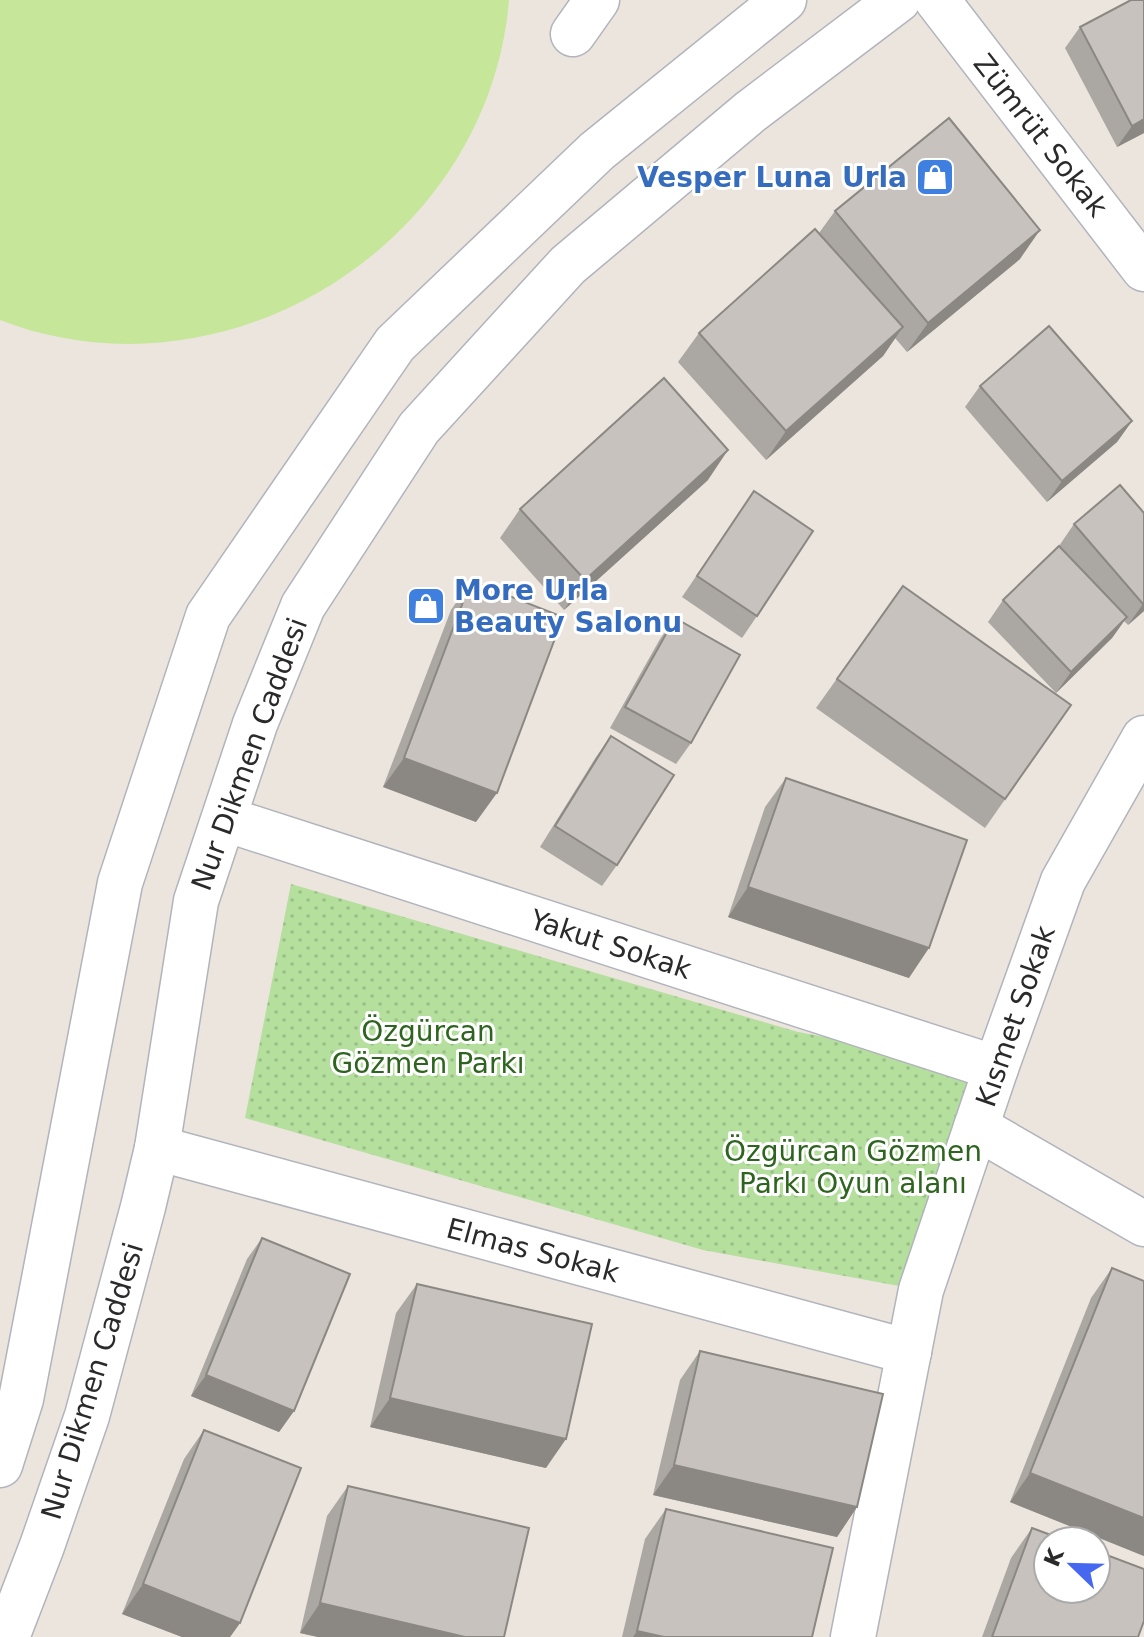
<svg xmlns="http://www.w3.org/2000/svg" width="1144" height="1637" font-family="'DejaVu Sans',sans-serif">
  <defs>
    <pattern id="park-dots" width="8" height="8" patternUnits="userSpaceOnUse" patternTransform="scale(2)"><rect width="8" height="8" fill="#b4df9d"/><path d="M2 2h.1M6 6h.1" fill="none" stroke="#9bc087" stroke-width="1.8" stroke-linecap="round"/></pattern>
  </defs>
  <rect width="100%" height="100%" fill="#ece5dd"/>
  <path fill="url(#park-dots)" d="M291,884L798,1032L996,1068L921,1290L703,1250L245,1118Z"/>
  <path fill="#c6e699" d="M0,0H509C489,243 227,408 0,320Z"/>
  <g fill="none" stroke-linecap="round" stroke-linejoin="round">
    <defs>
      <g id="minor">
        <path d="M937,0L1144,269"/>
        <path d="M573,34L597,0"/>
        <path d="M225,819L996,1068"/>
        <path d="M976,1127L1144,1224"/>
        <path d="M157,1148L909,1352"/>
        <path d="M853,1637L921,1290L996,1068L1063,881L1144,738"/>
      </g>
      <g id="secondary">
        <path d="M0,1465L21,1399L120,883L208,616L395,344L597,151L784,0"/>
        <path d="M7,1637L42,1546L87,1416L143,1207L157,1148L196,901L255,724L303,606L419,428L568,265L750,112L898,0"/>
      </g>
    </defs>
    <use href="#minor" stroke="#b1b4bd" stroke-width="47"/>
    <use href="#secondary" stroke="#b1b4bd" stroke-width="47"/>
    <use href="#minor" stroke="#fff" stroke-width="44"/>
    <use href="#secondary" stroke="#fff" stroke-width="44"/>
  </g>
  <g fill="#aba7a3">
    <path d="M1144,0V133L1117,147L1065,48L1080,27Z"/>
    <path d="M835,211L1020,259L907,352L895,338L883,356L766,460L678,362L699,333L819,233Z"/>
    <path d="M980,386L1132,421L1117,442L1047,502L965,407Z"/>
    <path d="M708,480L564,610L500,538L520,509Z"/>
    <path d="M1120,485L1144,611L1128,625L1124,621L1112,638L1056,693L988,622L1003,600L1068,556L1059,546L1074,524Z"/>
    <path d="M754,491L757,616L742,638L682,597Z"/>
    <path d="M471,581L476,822L383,787L451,610Z"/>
    <path d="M903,586L1071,705L985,828L816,708Z"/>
    <path d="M675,618L691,743L676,764L610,728L660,639Z"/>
    <path d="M611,736L617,865L602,886L540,847L596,757Z"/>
    <path d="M786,778L909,978L728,917L765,807Z"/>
    <path d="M262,1238L294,1411L279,1432L191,1396L247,1259Z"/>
    <path d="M1112,1268L1144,1281V1556L1010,1502L1091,1298Z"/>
    <path d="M417,1284L546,1468L370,1427L396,1313Z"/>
    <path d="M700,1351L857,1507L837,1537L653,1495L680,1380Z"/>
    <path d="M204,1430L240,1623L230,1637H182L122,1614L184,1459Z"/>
    <path d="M348,1486L504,1637H318L300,1633L327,1516Z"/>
    <path d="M666,1509L812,1637H622L645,1539Z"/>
    <path d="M1032,1528L1138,1637H982L1011,1558Z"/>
  </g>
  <g fill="#8b8884">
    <path d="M1144,119V133L1117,147L1132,126Z"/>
    <path d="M1040,230L1020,259L907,352L928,323Z"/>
    <path d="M903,327L883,356L766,460L786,431Z"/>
    <path d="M1132,421L1117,442L1047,502L1062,481Z"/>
    <path d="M728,450L708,480L564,610L585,580Z"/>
    <path d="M1144,603V611L1128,625L1143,604Z"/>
    <path d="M1127,617L1112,638L1056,693L1071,672Z"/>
    <path d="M404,758L497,793L476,822L383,787Z"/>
    <path d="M748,887L929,948L909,978L728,917Z"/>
    <path d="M206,1375L294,1411L279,1432L191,1396Z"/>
    <path d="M390,1398L566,1439L546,1468L370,1427Z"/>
    <path d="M674,1465L857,1507L837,1537L653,1495Z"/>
    <path d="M1030,1473L1144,1518V1556L1010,1502Z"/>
    <path d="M143,1584L240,1623L230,1637H182L122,1614Z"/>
    <path d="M320,1603L465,1637H318L300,1633Z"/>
    <path d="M637,1631L664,1637H633Z"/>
  </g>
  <g fill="#c7c2bd" stroke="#8b8884" stroke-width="2">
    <path d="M1131,0H1144V119L1132,126L1080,27Z"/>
    <path d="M949,118L1040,230L928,323L835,211Z"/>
    <path d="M815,229L903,327L786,431L699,333Z"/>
    <path d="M1049,326L1132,421L1062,481L980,386Z"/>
    <path d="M664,378L728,450L585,580L520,509Z"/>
    <path d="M1120,485L1144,513V603L1143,604L1074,524Z"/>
    <path d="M754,491L813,531L757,616L697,576Z"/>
    <path d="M1059,546L1127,617L1071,672L1003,600Z"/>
    <path d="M471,581L563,617L497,793L404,758Z"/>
    <path d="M903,586L1071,705L1005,799L837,679Z"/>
    <path d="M675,618L740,655L691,743L625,707Z"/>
    <path d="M611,736L674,775L617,865L555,826Z"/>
    <path d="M786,778L967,840L929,948L748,887Z"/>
    <path d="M262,1238L350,1274L294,1411L206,1375Z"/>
    <path d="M1112,1268L1144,1281V1518L1030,1473Z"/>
    <path d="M417,1284L592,1324L566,1439L390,1398Z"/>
    <path d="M700,1351L883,1394L857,1507L674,1465Z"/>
    <path d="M204,1430L301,1468L240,1623L143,1584Z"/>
    <path d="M348,1486L529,1528L504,1637H465L320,1603Z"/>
    <path d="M666,1509L833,1548L812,1637H664L637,1631Z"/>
    <path d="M1032,1528L1067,1541H1048V1589H1096V1551L1144,1569V1621L1138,1637H992Z"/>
  </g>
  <defs>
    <symbol id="shop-square" viewBox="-11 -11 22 22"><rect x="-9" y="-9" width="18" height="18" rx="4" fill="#3f7fe0" stroke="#fff"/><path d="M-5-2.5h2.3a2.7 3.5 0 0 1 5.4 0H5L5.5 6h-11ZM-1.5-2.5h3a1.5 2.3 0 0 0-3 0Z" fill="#fff"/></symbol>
  </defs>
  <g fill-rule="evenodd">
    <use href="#shop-square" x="913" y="155" width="44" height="44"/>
    <use href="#shop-square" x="404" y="584" width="44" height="44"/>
  </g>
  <g text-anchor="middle" stroke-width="6" stroke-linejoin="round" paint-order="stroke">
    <g font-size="28" fill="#2a2a2a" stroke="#fff">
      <text transform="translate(1041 135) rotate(52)" y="10">Zümrüt Sokak</text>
      <text transform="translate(249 754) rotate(-70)" y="10">Nur Dikmen Caddesi</text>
      <text transform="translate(611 944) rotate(18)" y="10">Yakut Sokak</text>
      <text transform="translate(1015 1016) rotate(-71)" y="10">Kısmet Sokak</text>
      <text transform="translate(533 1250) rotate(15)" y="10">Elmas Sokak</text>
      <text transform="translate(92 1381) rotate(-73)" y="10">Nur Dikmen Caddesi</text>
    </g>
    <g font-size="28" font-weight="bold" fill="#366cbe" stroke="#fff" text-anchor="end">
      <text x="907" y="187">Vesper Luna Urla</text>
      <text x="454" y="600" text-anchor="start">More Urla<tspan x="454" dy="32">Beauty Salonu</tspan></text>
    </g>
    <g font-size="28" fill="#2d641e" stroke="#fff">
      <text x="428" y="1041">Özgürcan<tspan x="428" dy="32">Gözmen Parkı</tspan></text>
      <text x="853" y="1161">Özgürcan Gözmen<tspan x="853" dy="32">Parkı Oyun alanı</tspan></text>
    </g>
  </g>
  <g transform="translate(1072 1565) rotate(293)"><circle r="38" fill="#ffffff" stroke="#aaaaaa" stroke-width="2"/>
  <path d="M0-6L14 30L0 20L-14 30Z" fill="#4668f0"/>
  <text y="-12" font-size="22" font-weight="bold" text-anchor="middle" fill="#2a2a2a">K</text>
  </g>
</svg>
